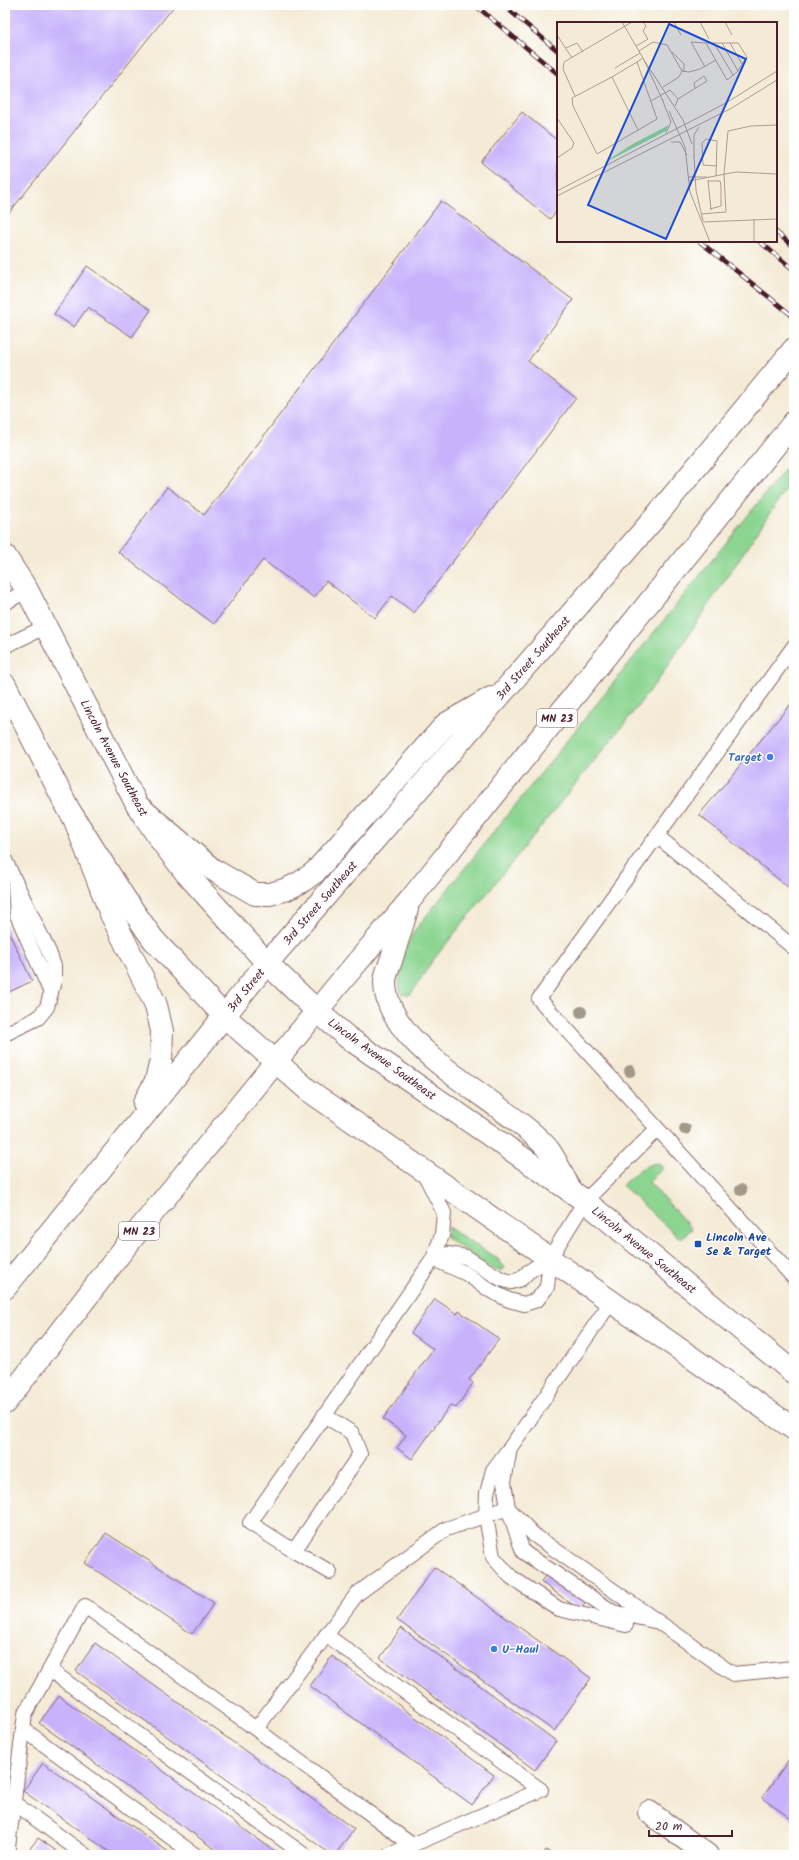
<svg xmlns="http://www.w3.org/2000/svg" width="799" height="1860" font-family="Kalam,sans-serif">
  <rect width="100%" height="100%" fill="#fff"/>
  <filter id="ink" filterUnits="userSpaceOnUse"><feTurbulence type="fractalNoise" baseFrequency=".025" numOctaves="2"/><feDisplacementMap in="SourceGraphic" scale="8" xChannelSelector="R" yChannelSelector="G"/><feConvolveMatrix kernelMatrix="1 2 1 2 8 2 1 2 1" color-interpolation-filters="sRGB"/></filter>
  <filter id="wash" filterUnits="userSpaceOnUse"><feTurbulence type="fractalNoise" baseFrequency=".012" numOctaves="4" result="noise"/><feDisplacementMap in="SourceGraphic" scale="16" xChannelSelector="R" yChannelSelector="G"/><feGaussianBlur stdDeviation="0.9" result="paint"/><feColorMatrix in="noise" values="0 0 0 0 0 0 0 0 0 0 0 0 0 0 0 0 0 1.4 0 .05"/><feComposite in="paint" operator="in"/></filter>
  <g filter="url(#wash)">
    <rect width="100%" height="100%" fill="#f4ebd6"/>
    <g fill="#8cd591" stroke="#6b7a5e">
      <path d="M794,464V477L661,676L624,724L433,960L411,994L407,995L401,994C395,973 404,949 415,930L786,468L789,470Z"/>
      <path d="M659,1163L663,1168L649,1182L692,1229L688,1231L682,1238H679L622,1185C634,1175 642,1164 659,1163Z"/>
      <path d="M448,1227L498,1259L505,1268L499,1271L492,1269L446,1237Z"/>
    </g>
    <g id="blocks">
      <g fill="#c7b2fb">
        <path d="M5,5H175L5,218Z"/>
        <path d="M522,112L558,141V209L550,219L481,162Z"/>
        <path d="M441,201L573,300L528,361L576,398L414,613L392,596L375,618L326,581L314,598L263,560L214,624L118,552L167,487L204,515Z"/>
        <path d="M87,266L151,310L132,337L88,307L74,327L54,314Z"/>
        <path d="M794,700V892L699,815Z"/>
        <path d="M5,925L32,981L5,994Z"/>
        <path d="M435,1299L457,1314L459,1311L499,1339L469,1380L473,1383L456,1408L450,1405L412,1459L397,1448L406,1435L383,1419L433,1349L411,1333Z"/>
        <path d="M106,1533L214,1603L192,1634L85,1563Z"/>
        <path d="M553,1564L593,1592L580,1610L541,1582Z"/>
        <path d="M434,1567L591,1678L554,1731L397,1620Z"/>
        <path d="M401,1628L556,1741L535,1770L380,1658Z"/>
        <path d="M95,1643L354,1829L335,1855H332L76,1671Z"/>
        <path d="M332,1656L494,1775L472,1805L310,1686Z"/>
        <path d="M59,1696L280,1855H223L39,1723Z"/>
        <path d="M794,1752V1821L762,1798Z"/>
        <path d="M43,1763L173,1855H114L23,1791Z"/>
        <path d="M38,1838L62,1855H25Z"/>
        <path d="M546,1850L554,1855H543Z"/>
      </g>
    </g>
  </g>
  <g filter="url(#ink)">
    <use href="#blocks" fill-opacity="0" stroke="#866667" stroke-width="1"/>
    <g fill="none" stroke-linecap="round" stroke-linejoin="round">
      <defs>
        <g id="service">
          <path d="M5,603L27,590"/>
          <path d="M5,646L45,627"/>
          <path d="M794,646L539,999L794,1278"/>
          <path d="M657,836L794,948"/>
          <path d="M5,860L49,952L54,966V981L47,1007L38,1018L5,1034"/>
          <path d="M15,886L17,915L51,993"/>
          <path d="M433,1259L465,1273L491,1291L509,1300L524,1304L537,1300L547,1287L550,1258L585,1201L657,1129"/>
          <path d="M433,1259L448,1254L466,1257L501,1279L511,1282L521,1279L528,1272L550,1258"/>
          <path d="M611,1302L510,1448L504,1482L508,1508L534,1535L733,1674L794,1668"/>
          <path d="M324,1415L352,1433L360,1454L294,1551L250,1523L433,1259L442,1235L444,1213L425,1175"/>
          <path d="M508,1450L493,1470L487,1493L486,1516L493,1557L511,1577L559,1609L626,1625"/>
          <path d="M294,1551L330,1572"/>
          <path d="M326,1635L541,1790L412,1845"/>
          <path d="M50,1670L304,1855"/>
          <path d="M23,1729L195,1855"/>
          <path d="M256,1729L357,1594L446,1529L508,1508L523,1552L613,1612L654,1621"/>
          <path d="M14,1803L85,1855"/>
          <path d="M7,1855L25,1714L85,1606L256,1729L412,1845L389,1855"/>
        </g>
        <path id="minor" d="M649,1812L707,1855"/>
        <g id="tertiary">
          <path d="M5,556L27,590L137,805L162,842L186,873L267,963L317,1011L347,1037L585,1201L794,1373"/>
          <path d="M5,685L69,810L125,899L153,939L224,1016L308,1090L794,1429"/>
        </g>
        <g id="trunk">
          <path d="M137,805L212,869L255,894H270L287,889L301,882L315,872L446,724L491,698"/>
          <path d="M74,818L111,914L156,1005L162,1031L161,1060L156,1081L144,1103"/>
          <path d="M407,909C402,927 396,944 391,961C389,967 385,975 385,982C384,1049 508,1102 548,1149C557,1161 564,1178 571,1192"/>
          <path d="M5,1288L267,963L652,521L794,349"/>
          <path d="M5,1403L126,1246L338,985L410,900L794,422"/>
        </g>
      </defs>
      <use href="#service" stroke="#866667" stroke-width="16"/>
      <use href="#minor" stroke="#866667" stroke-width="24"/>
      <use href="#tertiary" stroke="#866667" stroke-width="24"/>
      <use href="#trunk" stroke="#866667" stroke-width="24"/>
      <use href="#service" stroke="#fff" stroke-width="14"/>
      <use href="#minor" stroke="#fff" stroke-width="22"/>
      <use href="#tertiary" stroke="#fff" stroke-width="22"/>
      <use href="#trunk" stroke="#fff" stroke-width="22"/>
      <defs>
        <g id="rail">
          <path d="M475,5L558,74"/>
          <path d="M503,5L558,51"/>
          <path d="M776,232L794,247"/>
          <path d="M699,241L794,317"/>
          <path d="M759,241L794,270"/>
        </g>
      </defs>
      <use href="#rail" stroke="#4a1f2b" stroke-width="4.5"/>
      <use href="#rail" stroke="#fff" stroke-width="3" stroke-dasharray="9" stroke-linecap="butt"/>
    </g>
    <g fill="#a29989">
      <circle cx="581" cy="1012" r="6"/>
      <circle cx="630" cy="1071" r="6"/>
      <circle cx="685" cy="1129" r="6"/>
      <circle cx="741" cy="1190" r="6"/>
    </g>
  </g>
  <g fill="#3f7fe0" stroke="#fff" stroke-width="1.5">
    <circle cx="770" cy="757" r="4"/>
    <circle cx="494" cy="1649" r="4"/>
  </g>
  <rect fill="#1a4fb4" stroke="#fff" stroke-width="1.5" x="694" y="1240" width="8" height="8" rx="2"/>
  <g text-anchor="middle" stroke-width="3" stroke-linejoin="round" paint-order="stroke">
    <g fill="#fff" stroke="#80626b" stroke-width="1">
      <rect x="537" y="709" width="40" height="18" rx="3"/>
      <rect x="119" y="1222" width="40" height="18" rx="3"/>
    </g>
    <g font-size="11" font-weight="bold" fill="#4a1f2b">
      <text x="557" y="722">MN 23</text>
      <text x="139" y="1235">MN 23</text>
    </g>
    <g font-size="12" fill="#4a1f2b" stroke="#fff">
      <text transform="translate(533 658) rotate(-49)" y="4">3rd Street Southeast</text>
      <text transform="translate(114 758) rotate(62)" y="4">Lincoln Avenue Southeast</text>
      <text transform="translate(320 903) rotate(-49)" y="4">3rd Street Southeast</text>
      <text transform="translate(246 990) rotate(-51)" y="4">3rd Street</text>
      <text transform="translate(382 1059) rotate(36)" y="4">Lincoln Avenue Southeast</text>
      <text transform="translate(644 1250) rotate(39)" y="4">Lincoln Avenue Southeast</text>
    </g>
    <g font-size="12" font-weight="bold" fill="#366cbe" stroke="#fff" text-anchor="end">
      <text x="762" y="761">Target</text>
      <text x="502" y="1653" text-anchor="start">U-Haul</text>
    </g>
    <g font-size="12" font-weight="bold" fill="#164399" stroke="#fff" text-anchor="start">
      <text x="706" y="1241">Lincoln Ave<tspan x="706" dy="14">Se &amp; Target</tspan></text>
    </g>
  </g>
  <g transform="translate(557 22)">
    <rect width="220" height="220" fill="#f4ebd6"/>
    <path d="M112,103L109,109L45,142L74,123Z" fill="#8cd591"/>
    <path fill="none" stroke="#b09992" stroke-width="1" d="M65,0L86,36L106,79M117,0L124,13M143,0L152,17M168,0L175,13M0,13L15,36M149,21H181L190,35L180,50L170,58ZM157,21L176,53M165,21L181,49M173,21L185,42M79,24L91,17L86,9L89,4L86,0M9,26L20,21L26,30M82,29L96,20L110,23L125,49L122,55L106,65M115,30L127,42V50M87,38L126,98L135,122M80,40L100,97L40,132L16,84L15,76L55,55L80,40L86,36M148,45L134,20L149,21M58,46L83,31M125,47V49L132,50L143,47L159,38M55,55L81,108M18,74L6,47L7,40L75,0M105,77L114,100L109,111M94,79L113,68L121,77M118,84L121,77L150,59L147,54L137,61L138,66M112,89L128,125L133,170L153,220M0,96L17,121L15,126L0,136M114,120H123L130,133M137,134L139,168L146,199M137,135V113L142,105M159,154L160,119L149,117L145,121L146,143L160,144M131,155H150M151,158L154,188M132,159L179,150L220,152M151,159H163L164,164V184L153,187M0,169L169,81L220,49M0,174L173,87L220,58M144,192L169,190L167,152L171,109L194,104L220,103M146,200L220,197M197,220V197"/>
    <path fill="#1d4ed8" fill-opacity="0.15" stroke="#1d4ed8" stroke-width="2" d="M112,2L189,37L109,217L31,183Z"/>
    <rect width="220" height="220" fill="none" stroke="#4a1f2b" stroke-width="2"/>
  </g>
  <rect width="799" height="1860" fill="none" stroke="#fff" stroke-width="20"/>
  <path d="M649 1830v6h83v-6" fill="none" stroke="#4a1f2b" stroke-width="2"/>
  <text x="655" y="1830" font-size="12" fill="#4a1f2b" stroke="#ffffff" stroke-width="3" paint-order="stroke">20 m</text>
</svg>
